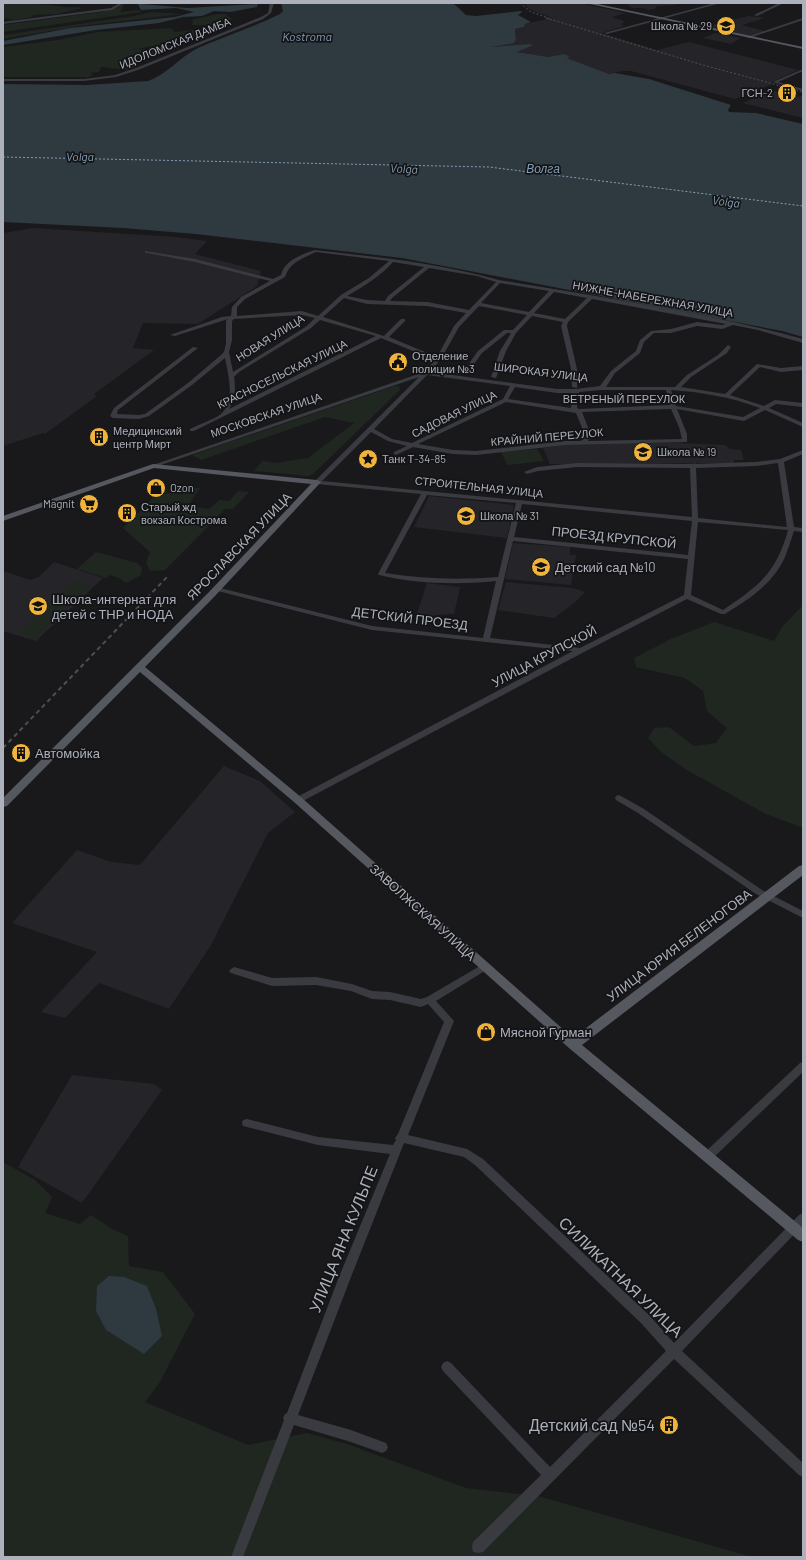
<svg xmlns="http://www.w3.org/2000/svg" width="806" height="1560" font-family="Barlow,sans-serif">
  <rect width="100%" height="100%" fill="#19191c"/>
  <g fill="#252529">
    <path d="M524,3H579L626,13L612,17L624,21L622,25L625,26L602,33L657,50L689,42L798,70L770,83L773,84L735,99L631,71H622L609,74L567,58L569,56L564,54L548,57L517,52L529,44L490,47L516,40L515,29L524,27L525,24L552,18L533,11L528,8Z"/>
    <path d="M626,3H673L676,5L657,6L655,9L649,10L643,8H632Z"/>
    <path d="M749,16L765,18L742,25L764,31L748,36L704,27Z"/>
    <path d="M715,33L740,38L731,44L703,38Z"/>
    <path d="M770,90L798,97L803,95V118L743,103Z"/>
    <path d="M33,228L176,237L207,241L195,254L261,271L257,286L198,324L143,323L133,348L154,350L94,394L97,396L45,434L43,433L3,446V233Z"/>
    <path d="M623,443H678L725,445L730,449L741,450L744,460H734V463H696V464L685,463L550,464L543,448L567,445Z"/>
    <path d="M429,496L514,505L507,538L414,527Z"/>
    <path d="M513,543L570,547V555H576L571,585L505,579Z"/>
    <path d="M54,562L103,578L36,641L3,631V571L30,580L39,577Z"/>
    <path d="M506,582L573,588L585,592L574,603L554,618L498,610Z"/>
    <path d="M427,583L460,587L454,614L435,615L434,619L416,617Z"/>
    <path d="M224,766L260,781L295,812L268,833L211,945L169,1009L99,983L65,1018L41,1012L97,952L12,923L77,850L111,862L140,865Z"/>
    <path d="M72,1075L154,1084L162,1090L82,1203L18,1167Z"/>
  </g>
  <g fill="#1f2720">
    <path d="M3,3C24,3 44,4 65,7C71,8 77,6 83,8L57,14L34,15L31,16L33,17L3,22L12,19L3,18Z"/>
    <path d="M124,4L120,12L139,10L142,12L3,32V25L101,12L113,9Z"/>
    <path d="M150,12L183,14L80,26L3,39V35L134,16Z"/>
    <path d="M217,14H225L232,19L212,25H192L193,21L191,20Z"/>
    <path d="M171,28L175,32L195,30L197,33H205L182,41L130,50L175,47L142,61L127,63L137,66L129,70L101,67L99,72L90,73L93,75L88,77H3V47L58,40L98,32Z"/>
    <path d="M395,386H399L400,390L313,474L308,476L254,471L262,461L276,463L308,458L354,423L325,417L201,460L192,455Z"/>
    <path d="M537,449L544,461L507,465L501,452Z"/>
    <path d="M187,488H200L188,506L209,509L219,500L229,501L238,491L249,492L233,509H225L165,570L150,571L146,563L150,552L123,528L154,497Z"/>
    <path d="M96,552L137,563L142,568L141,575L126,583L119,578L109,575L106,578L77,569Z"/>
    <path d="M74,581L92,586L34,639L18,633Z"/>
    <path d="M803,605V828L766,814L685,769L660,751L648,738L654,728L669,727L694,746L716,743L727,728L707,711L703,691L685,678L636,667L634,658L671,639L714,622L774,641L783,626Z"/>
    <path d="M3,1162L35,1180L52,1197L45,1213L80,1224L91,1215L112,1229L128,1236L129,1266L163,1272L195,1314L160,1382L145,1402L248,1445L307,1433L347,1444L466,1488L538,1496L752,1557H3Z"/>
  </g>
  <g fill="#2f3940">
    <path d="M131,3L187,8L258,4L257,7L230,12L214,11L202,16L183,17L159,23L96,30L3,45V41L70,28L175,17L194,12L176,8L141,10L138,4Z"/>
    <path d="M281,3H453L466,15L476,16L521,11L522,12L518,15L531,22L525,24L524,27L515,29L516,40L514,43L490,47L529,44L533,45L517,52L548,57L564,54L570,56L567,58L609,74L615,73L649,79L731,105L728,110L729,112L756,113L803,124V337L782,331L402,258L196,234L123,228L3,222V84L87,85L148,81C166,75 180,57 198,48C225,36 254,27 280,14L283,11Z"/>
    <path d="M109,1276L124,1277L147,1286L156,1309L162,1336L144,1354L106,1330L96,1311L97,1286Z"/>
  </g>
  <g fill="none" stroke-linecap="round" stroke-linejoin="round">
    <path stroke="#849eb5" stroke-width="1" stroke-dasharray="2 2" stroke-linecap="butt" d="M3,157L489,167L803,206"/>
    <g fill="#3a3b41" fill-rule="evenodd">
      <path d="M120,3H124L112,10L3,24V22L111,8Z"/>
      <path d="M270,3H274L271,13L263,19L138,70L116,77L84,81H3V79H84L115,75L136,68L261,17L268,13Z"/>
      <path d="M715,3H721L607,34L604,33Z"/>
      <path d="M779,3H784L757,16L754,15Z"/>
      <path d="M803,18V20L749,38L746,37Z"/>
      <path d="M803,69V71L778,82L803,89V91L773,82Z"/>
      <path d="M315,250C377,257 439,263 499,280C601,297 703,312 803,339V343L758,330L733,325L722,329L697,326L671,333H654L644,342L640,353L615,373L606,387H675L687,375L718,355L728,345L731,347L727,353L691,377L681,387L725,394L757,364L781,368L803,366V370L781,372L760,367L730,395L764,406L775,400L803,403V407L776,404L769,408L803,423V427L765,410L744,421L677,409L687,434V442L566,445L476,455L453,454L413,447L396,455L394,454V452L407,446L388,441L371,432L322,481L692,517L690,468L577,467L538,471L527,474L524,472L537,467L577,463L693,464L756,462L780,459L803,450V454L784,462L794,527L803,528V532L794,531C791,540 788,549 785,557C773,584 749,599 725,614H721L687,599L584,652L301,802H295L294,800L295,798L573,651L372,630L214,590L213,589L216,587L372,626L483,638L496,581C457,585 417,584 379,575L378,574L421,494L317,484L314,482L419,377L155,467H151L150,466L424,372L435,360L381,338L194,431H190V429C199,424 213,420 221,414C236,401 228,374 225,358L192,385L149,416L139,419L113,418L110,416L114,408L193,347L198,348L118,410L117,414L139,415L145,414L188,383L221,355L224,352L226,344V321L228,319L175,336L170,335L222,317L231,316L232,307L241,297L270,281L195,262L147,253H145V251L195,259L273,279L281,275C284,261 302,254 315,250ZM316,252L389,261L369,278L341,295L318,316L302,311L237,316V307L245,299L285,277C290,262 302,259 316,252ZM393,262L424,267L388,296L385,301L367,300L347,296C364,286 381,276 393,262ZM429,268L477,276L496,282L469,310L427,302L390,301L392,298ZM500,283L549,291L529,312L481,303ZM554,292L587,298L565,319L534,313ZM344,298L367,304L427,306L466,313L454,326L437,357L389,337L405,321V319H401L384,336L323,317ZM592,299L726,324L722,325L697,322L671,329L651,331L640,340L636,351L611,371L600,386L576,389H557L430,372L441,359L459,327L479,306L527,315L513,330H504L478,351L462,373L463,374H467L482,353L507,333H511L500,351L491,377L496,378L506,351L516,333L532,316L563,322L561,326L571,369L572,387L577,388V369L567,326L568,322ZM302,315L315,318L307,326L233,372L229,352L232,340V321L234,319ZM320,320L376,336L229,409C235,399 236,389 234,377L239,372L311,328ZM427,375L510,386L503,399L412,443L392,439L374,429ZM515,387L557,393H573L571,408L508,399ZM601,390H666L670,405L579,409L577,408L579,392ZM671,390C701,392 731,397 760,408L743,417L676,406ZM506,402L576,413L585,435L581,441H566L476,451L453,450L418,444ZM671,409L679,427L682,439L588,441L591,435L582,412ZM778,463L787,527L698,518L696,468L756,466ZM427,495L516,503L498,577C460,580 422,579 385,573ZM522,504L692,521L688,555L514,537ZM698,522L788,530C776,574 758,586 723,610L691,595ZM513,541L688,559L684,595L580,648L490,638Z"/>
      <path d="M619,795L644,809L762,890L803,911V918L756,894L638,813L616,800L615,798L616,796Z"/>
      <path d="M485,963L488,965L490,967L488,969L436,1001L454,1021L408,1135L467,1149L483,1159L649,1315L674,1343L799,1215L803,1213V1225L682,1351L803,1463V1477L799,1475L674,1359L483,1552L478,1553L473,1552L472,1547L473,1542L541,1475L443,1371L441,1367L443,1363L447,1361L451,1363L550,1467L666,1351L641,1323L475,1165L464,1157L404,1143L351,1277L298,1415L351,1430L386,1443L388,1447L386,1451L382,1453L351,1442L294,1425L243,1557H231L284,1420L283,1418L285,1414L287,1413L339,1277L390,1154L318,1145L247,1127L243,1126L242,1123L243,1120L247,1119L318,1137L393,1145L396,1140L395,1138L398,1134L444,1022L428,1004L421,1007L390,1000L372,999L351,991L316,985L272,986L231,973L229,971L231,969L234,967L272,978L316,977L352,984L372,991L390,992L421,999L427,997Z"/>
      <path d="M803,1062V1072L711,1160L707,1161L703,1160L702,1157L703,1154L800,1063Z"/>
    </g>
    <g fill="#565860" fill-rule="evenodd">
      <path d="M585,3H593L803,47V49Z"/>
      <path d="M153,464L317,480L321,482L215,596L145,667L302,798L573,1038L799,866L803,865V875L582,1045L803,1228V1242L798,1240L569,1048L294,802L140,672L7,806L3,807V798L209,592L311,484L154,468L3,521V516Z"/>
    </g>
    <g stroke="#4d4f56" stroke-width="1" stroke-dasharray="2 2" stroke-linecap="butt">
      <path d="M520,3L531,12L551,19"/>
      <path d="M546,18L703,65L803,92"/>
    </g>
    <path stroke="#4d4f56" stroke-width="2" stroke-dasharray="4.5 3.5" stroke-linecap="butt" d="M3,748L169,575"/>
  </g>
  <defs>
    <symbol id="school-disc" viewBox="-11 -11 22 22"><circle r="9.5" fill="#f0b43d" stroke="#141417"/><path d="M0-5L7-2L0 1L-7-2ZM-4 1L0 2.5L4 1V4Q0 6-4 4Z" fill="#111"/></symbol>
    <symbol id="building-disc" viewBox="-11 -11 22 22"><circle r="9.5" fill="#f0b43d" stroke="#141417"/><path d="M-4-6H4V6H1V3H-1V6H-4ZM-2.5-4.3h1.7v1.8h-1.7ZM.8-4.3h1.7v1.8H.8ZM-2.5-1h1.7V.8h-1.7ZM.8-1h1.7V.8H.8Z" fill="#111"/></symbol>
    <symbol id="civic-disc" viewBox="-11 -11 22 22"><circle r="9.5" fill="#f0b43d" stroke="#141417"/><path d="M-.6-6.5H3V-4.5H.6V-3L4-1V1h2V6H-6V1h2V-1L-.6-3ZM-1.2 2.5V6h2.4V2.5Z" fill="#111"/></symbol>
    <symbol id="sight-disc" viewBox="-11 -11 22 22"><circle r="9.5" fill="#f0b43d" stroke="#141417"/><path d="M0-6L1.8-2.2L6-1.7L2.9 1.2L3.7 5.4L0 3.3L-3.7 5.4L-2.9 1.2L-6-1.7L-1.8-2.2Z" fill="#111"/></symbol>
    <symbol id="shop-disc" viewBox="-11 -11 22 22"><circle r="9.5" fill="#f0b43d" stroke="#141417"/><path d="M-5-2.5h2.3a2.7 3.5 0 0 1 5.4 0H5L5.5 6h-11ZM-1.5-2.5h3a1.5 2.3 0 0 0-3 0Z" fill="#111"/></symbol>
    <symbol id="supermarket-disc" viewBox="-11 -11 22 22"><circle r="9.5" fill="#f0b43d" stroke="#141417"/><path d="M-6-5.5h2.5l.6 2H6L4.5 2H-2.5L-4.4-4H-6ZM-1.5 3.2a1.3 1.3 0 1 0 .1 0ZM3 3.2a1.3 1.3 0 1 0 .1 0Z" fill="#111"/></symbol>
  </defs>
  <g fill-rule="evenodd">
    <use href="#school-disc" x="715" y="15" width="22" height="22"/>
    <use href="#building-disc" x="776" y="82" width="22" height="22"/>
    <use href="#civic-disc" x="387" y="351" width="22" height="22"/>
    <use href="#building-disc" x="88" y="426" width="22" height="22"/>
    <use href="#school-disc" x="632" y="441" width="22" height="22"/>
    <use href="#sight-disc" x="357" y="448" width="22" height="22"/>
    <use href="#shop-disc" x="145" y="477" width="22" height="22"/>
    <use href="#supermarket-disc" x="78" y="493" width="22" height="22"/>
    <use href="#building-disc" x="116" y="502" width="22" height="22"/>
    <use href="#school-disc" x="455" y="505" width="22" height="22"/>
    <use href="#school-disc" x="530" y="556" width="22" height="22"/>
    <use href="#school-disc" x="27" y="595" width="22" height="22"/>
    <use href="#building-disc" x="10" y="742" width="22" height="22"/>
    <use href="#shop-disc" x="475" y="1021" width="22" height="22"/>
    <use href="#building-disc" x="658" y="1414" width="22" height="22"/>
  </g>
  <g text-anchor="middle" stroke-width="3.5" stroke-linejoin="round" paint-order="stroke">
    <g font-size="11" fill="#acb1bb" stroke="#141417" text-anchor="start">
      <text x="712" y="30" text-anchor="end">Школа № 29</text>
      <text x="773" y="97" text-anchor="end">ГСН-2</text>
      <text x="412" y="360">Отделение<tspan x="412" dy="13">полиции №3</tspan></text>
      <text x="113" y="435">Медицинский<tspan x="113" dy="13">центр Мирт</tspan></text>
      <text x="657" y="456">Школа № 19</text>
      <text x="382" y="463">Танк Т-34-85</text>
      <text x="170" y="492">Ozon</text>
      <text x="75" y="508" text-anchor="end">Magnit</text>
      <text x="141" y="511">Старый жд<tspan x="141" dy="13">вокзал Кострома</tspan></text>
      <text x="480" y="520">Школа № 31</text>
    </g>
    <g font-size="11" fill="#acb1bb" stroke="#141417">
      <text transform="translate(175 43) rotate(-22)" y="4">ИДОЛОМСКАЯ ДАМБА</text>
      <text transform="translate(653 299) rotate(10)" y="4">НИЖНЕ-НАБЕРЕЖНАЯ УЛИЦА</text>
      <text transform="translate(270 338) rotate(-32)" y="4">НОВАЯ УЛИЦА</text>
      <text transform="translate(541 372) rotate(7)" y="4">ШИРОКАЯ УЛИЦА</text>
      <text transform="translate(282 374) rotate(-26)" y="4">КРАСНОСЕЛЬСКАЯ УЛИЦА</text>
      <text x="624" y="403">ВЕТРЕНЫЙ ПЕРЕУЛОК</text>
      <text transform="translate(454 414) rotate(-26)" y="4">САДОВАЯ УЛИЦА</text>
      <text transform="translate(266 415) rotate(-19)" y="4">МОСКОВСКАЯ УЛИЦА</text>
      <text transform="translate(547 437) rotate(-5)" y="4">КРАЙНИЙ ПЕРЕУЛОК</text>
      <text transform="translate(479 487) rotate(6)" y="4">СТРОИТЕЛЬНАЯ УЛИЦА</text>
    </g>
    <g font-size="12" font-style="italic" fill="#849eb5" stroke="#141417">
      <text x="307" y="41">Kostroma</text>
      <text x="80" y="161">Volga</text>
      <text transform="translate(404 169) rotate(3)" y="4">Volga</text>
      <text x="543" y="173">Волга</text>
      <text transform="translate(726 202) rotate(7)" y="4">Volga</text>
    </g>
    <g font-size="13" fill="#acb1bb" stroke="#141417">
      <text transform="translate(614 537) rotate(6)" y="5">ПРОЕЗД КРУПСКОЙ</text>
      <text transform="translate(239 546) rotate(-46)" y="5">ЯРОСЛАВСКАЯ УЛИЦА</text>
      <text transform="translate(410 618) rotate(7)" y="5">ДЕТСКИЙ ПРОЕЗД</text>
      <text transform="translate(544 656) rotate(-28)" y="5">УЛИЦА КРУПСКОЙ</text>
      <text transform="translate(423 912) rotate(42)" y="5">ЗАВОЛЖСКАЯ УЛИЦА</text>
      <text transform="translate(679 945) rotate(-37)" y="5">УЛИЦА ЮРИЯ БЕЛЕНОГОВА</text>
    </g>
    <g font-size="13" fill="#acb1bb" stroke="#141417" text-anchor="start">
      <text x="555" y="572">Детский сад №10</text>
      <text x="52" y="604">Школа-интернат для<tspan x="52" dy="15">детей с ТНР и НОДА</tspan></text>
      <text x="35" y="758">Автомойка</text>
      <text x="500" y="1037">Мясной Гурман</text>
    </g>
    <g font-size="16" fill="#acb1bb" stroke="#141417">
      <text transform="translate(343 1239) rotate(-68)" y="6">УЛИЦА ЯНА КУЛЬПЕ</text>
      <text transform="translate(621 1277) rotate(44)" y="6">СИЛИКАТНАЯ УЛИЦА</text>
    </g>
    <g font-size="16" fill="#acb1bb" stroke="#141417" text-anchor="end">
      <text x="655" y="1431">Детский сад №54</text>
    </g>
  </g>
  <rect width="806" height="1560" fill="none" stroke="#acb1bb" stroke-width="8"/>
</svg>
